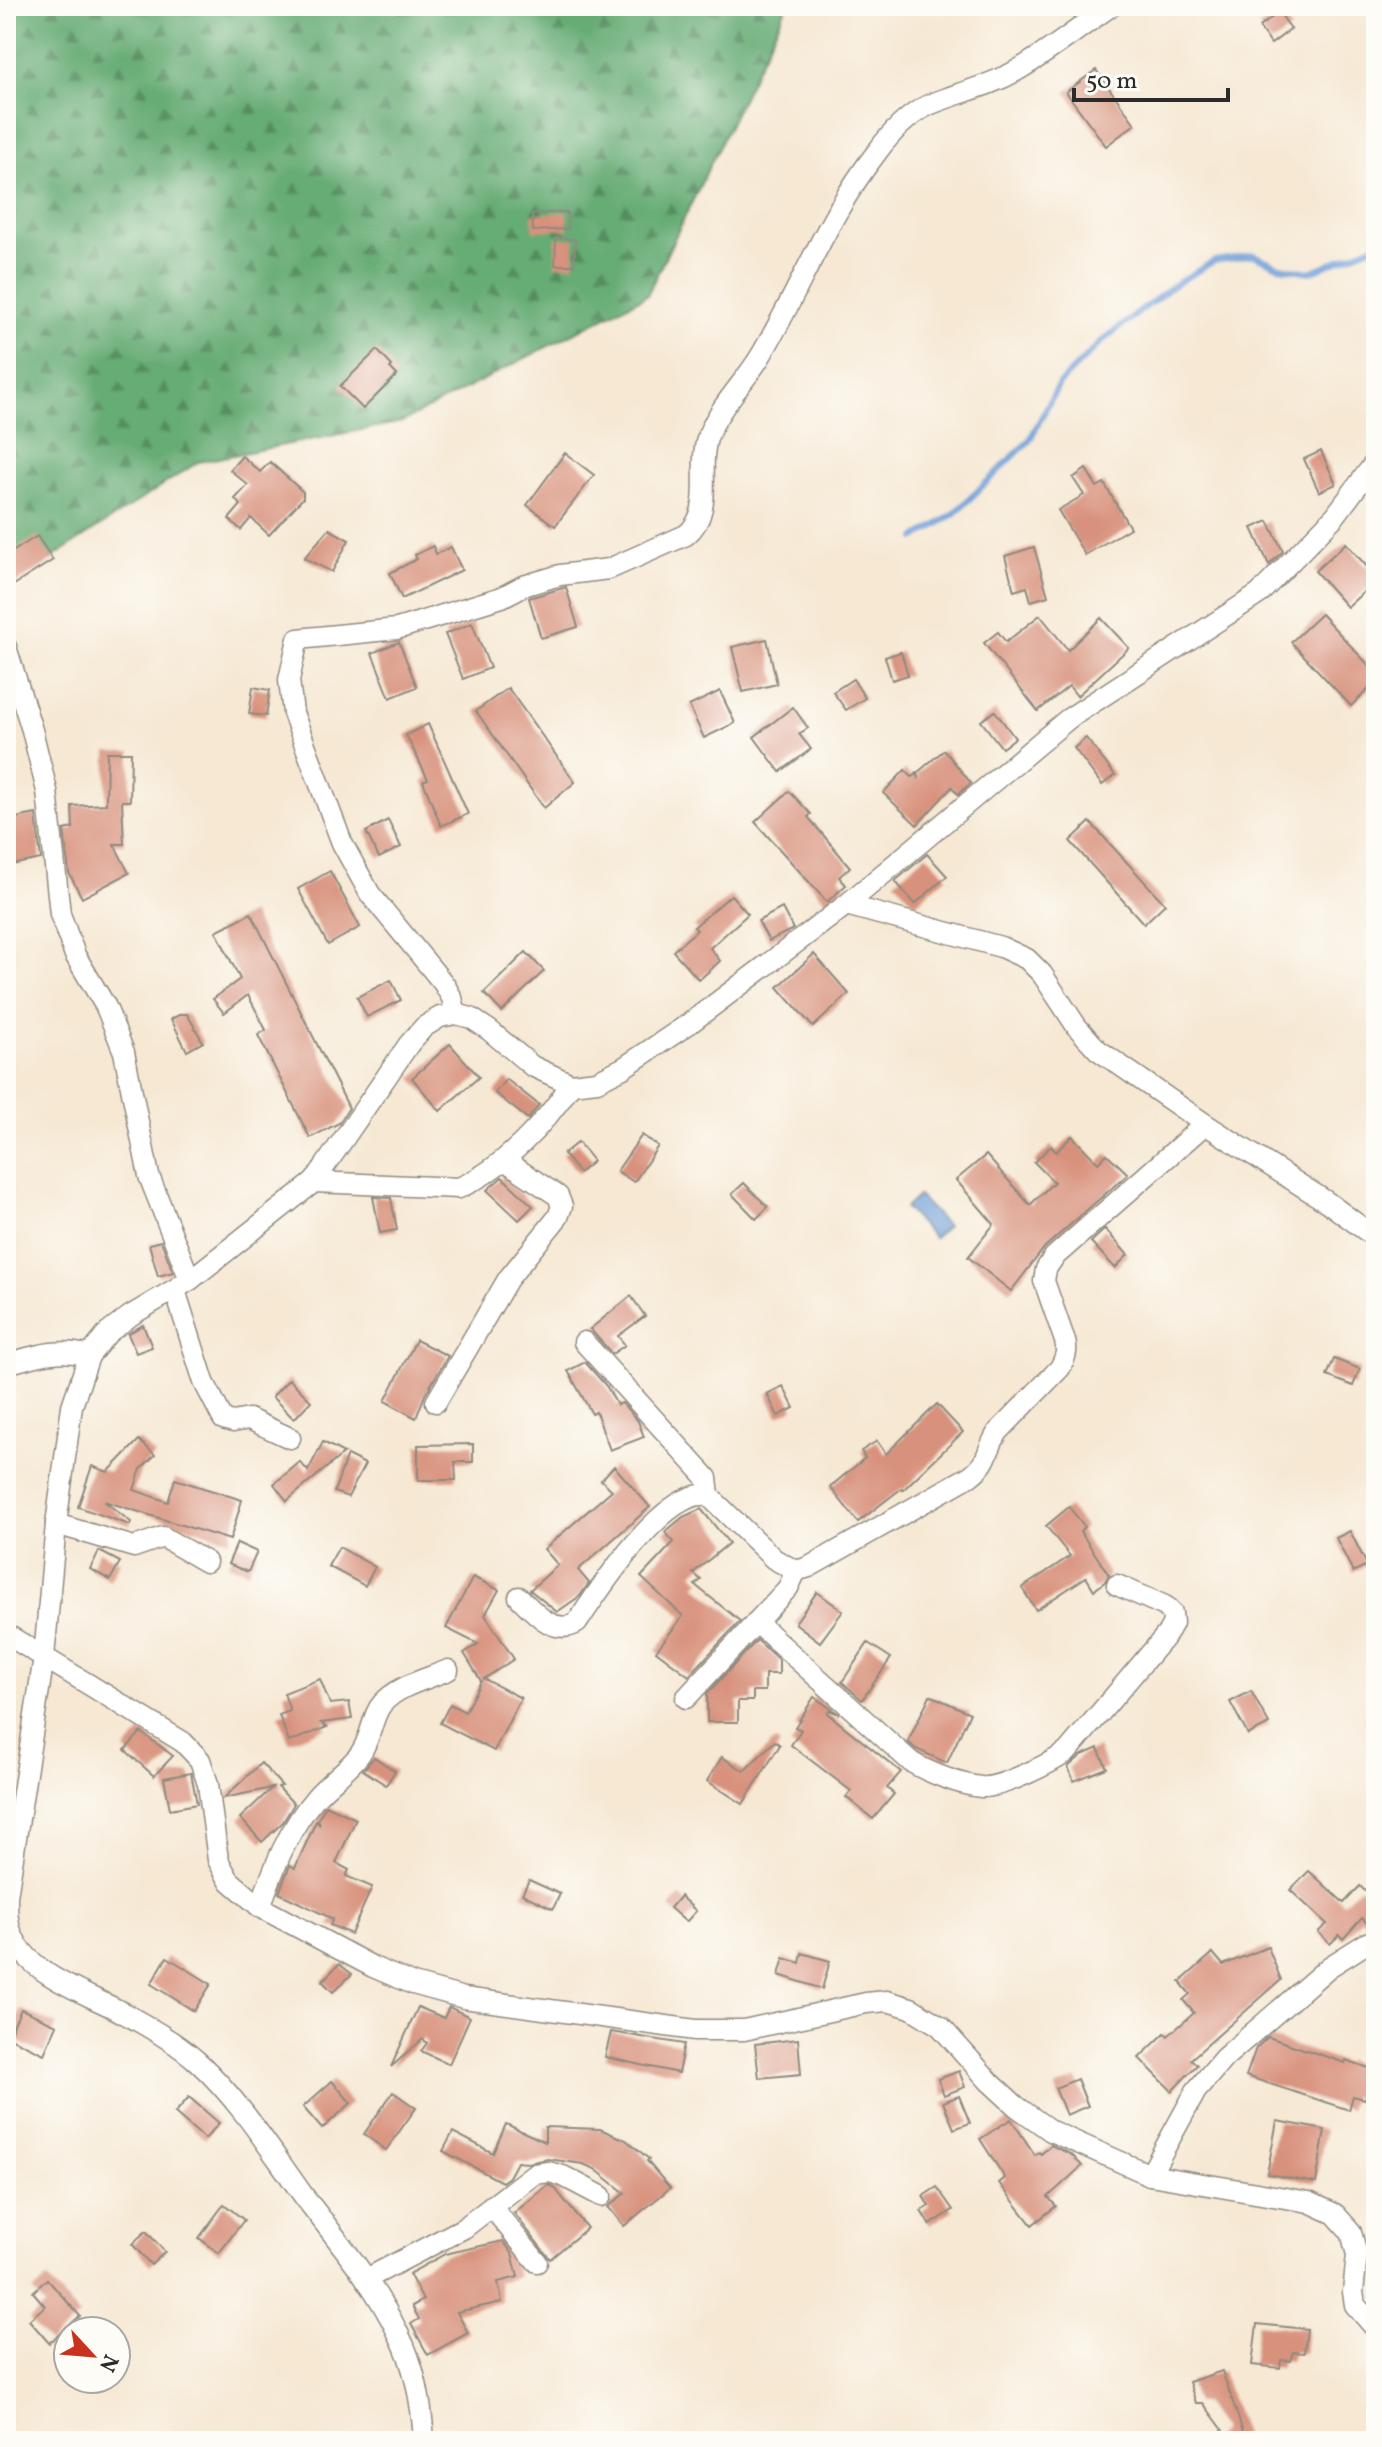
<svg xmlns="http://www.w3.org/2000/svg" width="1382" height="2447" font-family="Vollkorn,serif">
  <defs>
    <pattern id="forest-firs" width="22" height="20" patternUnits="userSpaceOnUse" patternTransform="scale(2)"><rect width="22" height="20" fill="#66ac74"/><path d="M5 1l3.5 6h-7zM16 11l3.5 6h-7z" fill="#548c5f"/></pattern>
  </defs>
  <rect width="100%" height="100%" fill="#fdfcf7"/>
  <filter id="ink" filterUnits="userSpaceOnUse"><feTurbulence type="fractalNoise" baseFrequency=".0125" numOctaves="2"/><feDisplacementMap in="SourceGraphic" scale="16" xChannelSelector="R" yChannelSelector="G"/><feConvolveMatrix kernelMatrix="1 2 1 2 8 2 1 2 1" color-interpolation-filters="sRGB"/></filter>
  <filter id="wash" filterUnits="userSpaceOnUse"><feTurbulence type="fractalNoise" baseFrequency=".006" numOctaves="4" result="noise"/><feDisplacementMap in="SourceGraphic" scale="32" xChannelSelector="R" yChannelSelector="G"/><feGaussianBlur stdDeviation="1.8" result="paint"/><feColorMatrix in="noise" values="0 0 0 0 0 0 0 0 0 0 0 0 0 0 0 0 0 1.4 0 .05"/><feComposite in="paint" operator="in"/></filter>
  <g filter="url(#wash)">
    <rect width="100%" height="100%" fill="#f6e8d3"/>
    <path fill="url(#forest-firs)" stroke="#486c50" stroke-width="2" d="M6,6H787L647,295L402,422L198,462L6,588Z"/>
    <path fill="#6e9dd7" stroke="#4c6481" stroke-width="2" d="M918,1196L947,1226L934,1238L905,1208Z"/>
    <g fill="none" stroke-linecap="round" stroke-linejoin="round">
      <path stroke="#6e9dd7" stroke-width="6" d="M916,538L954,514L1029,441L1059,384L1102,341L1174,285L1214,261L1254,255L1280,267L1310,272L1376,245"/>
    </g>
    <g id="blocks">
      <g fill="#d8917b">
        <path d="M1279,12L1291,29L1271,44L1259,27Z"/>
        <path d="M1096,70L1135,124L1106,146L1066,92Z"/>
        <path d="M567,212L568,229L533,231L532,214Z"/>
        <path d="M556,238L575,239L574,265H555Z"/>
        <path d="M377,350L392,366L390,368L397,375L363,409L340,386Z"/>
        <path d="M1321,451L1336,484L1319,492L1304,459Z"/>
        <path d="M565,453L594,475L555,526L527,505Z"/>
        <path d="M242,456L260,472L270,462L303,492V498L269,535L251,518L241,530L229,519L241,505L235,499L248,485L230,470Z"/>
        <path d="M1086,469L1097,487L1104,483L1130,528L1085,555L1058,510L1084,495L1073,478Z"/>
        <path d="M1268,521L1283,551L1269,565L1252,528Z"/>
        <path d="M329,529L349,540L332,572L304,558Z"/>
        <path d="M37,536L53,560L6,590V556Z"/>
        <path d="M1346,543L1376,577V581L1347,607L1315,571Z"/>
        <path d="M433,546L436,554L451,547L462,570L402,599L390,573L417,559L415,555Z"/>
        <path d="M1034,547L1048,596L1031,601L1027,587L1014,591L1005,556Z"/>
        <path d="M566,587L578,627L541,638L529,598Z"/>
        <path d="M1321,614L1376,673V682L1351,706L1291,642Z"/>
        <path d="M1040,615L1068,650L1101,618L1129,648L1077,696L1069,686L1038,711L984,643L998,632L1006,642Z"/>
        <path d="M472,623L490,668L463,679L445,634Z"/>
        <path d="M767,639L777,684L743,692L732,647Z"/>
        <path d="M399,642L417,687L390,698L372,653Z"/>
        <path d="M901,652L908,675L892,680L885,657Z"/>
        <path d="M853,679L865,698L846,710L833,692Z"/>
        <path d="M253,687L270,690L266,716L249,714Z"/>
        <path d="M508,688L575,782L544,808L476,711Z"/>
        <path d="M720,691L735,723L704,738L689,706Z"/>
        <path d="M793,707L808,728L799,734L811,749L780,772L754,737Z"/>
        <path d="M995,711L1015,738L1002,748L981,721Z"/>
        <path d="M428,724L468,814L441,826L423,781L428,779L406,735Z"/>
        <path d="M1086,738L1115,775L1102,785L1074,748Z"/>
        <path d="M944,750L971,783L958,794L952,787L917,825L883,793L905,770L912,777L916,774L919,779L917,773Z"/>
        <path d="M107,752H131L130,801H122L124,844H114L129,873L82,898L69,873L64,830L73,828L72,806L106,804Z"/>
        <path d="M789,791L811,814L808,817L850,867L839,877L846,885L827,902L755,822Z"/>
        <path d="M36,814L41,859L6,866V820Z"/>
        <path d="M388,820L401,847L379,858L366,832Z"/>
        <path d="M1090,822L1165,904L1144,924L1070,841Z"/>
        <path d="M927,854L947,876L915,904L895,881Z"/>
        <path d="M330,871L360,927L328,945L298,889Z"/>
        <path d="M731,895L748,914L710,948L720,961L699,980L673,951L697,930L694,927Z"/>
        <path d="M782,908L793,929L769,941L758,921Z"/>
        <path d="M251,913L349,1108L339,1123L310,1138L258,1035L266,1030L248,995L224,1013L213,999L240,979L216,931Z"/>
        <path d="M526,952L544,971L502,1012L484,993Z"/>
        <path d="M814,954L849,994L813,1027L778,987Z"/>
        <path d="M391,980L401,1000L367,1017L357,997Z"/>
        <path d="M181,1014H187L203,1042L187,1051L171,1019Z"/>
        <path d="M450,1044L479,1077L440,1111L412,1078Z"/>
        <path d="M506,1079L539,1105L528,1119L495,1093Z"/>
        <path d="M642,1135L658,1146L634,1182L617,1171Z"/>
        <path d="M1072,1136L1098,1163L1107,1154L1128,1174L1045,1247L1011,1291L968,1257L994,1224L956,1180L986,1155L1030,1205L1054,1182L1034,1162L1051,1146L1056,1152Z"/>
        <path d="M578,1142L593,1161L579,1173L563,1154Z"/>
        <path d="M502,1177L533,1206L519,1220L487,1190Z"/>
        <path d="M744,1183L768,1207L756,1219L732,1194Z"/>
        <path d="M373,1197L391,1198L397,1230L380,1233Z"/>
        <path d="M1105,1229L1128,1255L1115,1268L1091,1242Z"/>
        <path d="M161,1241L173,1272L158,1276L149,1244Z"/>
        <path d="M631,1296L645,1316L618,1336L625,1345L612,1354L590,1329Z"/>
        <path d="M143,1325L152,1347L136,1353L128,1334Z"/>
        <path d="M416,1340L448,1356L425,1395L416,1418L385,1401Z"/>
        <path d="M1334,1359L1360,1369L1353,1386L1327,1376Z"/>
        <path d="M585,1362L607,1387L617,1405L622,1403L638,1421L644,1437L610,1450L596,1412L592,1414L568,1371Z"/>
        <path d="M289,1379L311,1401L294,1419L272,1397Z"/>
        <path d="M783,1386L794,1408L778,1416L767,1394Z"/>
        <path d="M937,1404L963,1432L903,1490L902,1488L858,1522L830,1487L865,1458L861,1451L877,1441L886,1454Z"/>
        <path d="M139,1440L155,1455L141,1469L134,1490L168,1502L175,1479L242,1500L230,1540L104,1501L131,1522L130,1525L78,1507L92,1466L108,1472Z"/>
        <path d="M323,1442L344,1453L287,1501L274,1484L300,1462L308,1471Z"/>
        <path d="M473,1444V1462H455L456,1480H418V1445Z"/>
        <path d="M347,1455L365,1464L348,1497L334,1492Z"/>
        <path d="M614,1466L650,1507L578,1570L589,1583L580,1596L557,1612L530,1590L558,1565L544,1549L612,1490L601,1480Z"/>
        <path d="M1069,1507L1085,1527L1080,1531L1109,1575L1104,1583L1094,1590L1086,1577L1036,1610L1022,1588L1070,1556L1046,1526Z"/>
        <path d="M701,1509L729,1543L693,1573L701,1580L695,1585L740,1621L689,1676L656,1651L683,1616L641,1577L674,1542L665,1532L683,1517Z"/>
        <path d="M1350,1531L1367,1565L1353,1572L1336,1538Z"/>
        <path d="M237,1543L257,1552L248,1572L228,1564Z"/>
        <path d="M339,1547L375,1567L365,1586L328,1566Z"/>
        <path d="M99,1551L120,1562L110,1580L90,1569Z"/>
        <path d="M473,1577L499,1590L485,1615L514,1659L484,1679L521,1698L494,1751L440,1723L450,1704L465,1712L481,1681L464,1653L478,1644L446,1628Z"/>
        <path d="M817,1592L843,1611L820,1642L795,1623Z"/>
        <path d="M757,1640L779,1660V1674H765V1691H753V1701H738V1722H707V1694Z"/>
        <path d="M868,1643L891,1658L862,1700L842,1682Z"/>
        <path d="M320,1679L330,1704L349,1702L352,1719L321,1723L327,1727L289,1742L279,1715L290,1711L284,1693Z"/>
        <path d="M1251,1691L1269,1724L1248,1735L1230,1702Z"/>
        <path d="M930,1695L970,1713L947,1763L916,1749L908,1742Z"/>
        <path d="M814,1697L839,1714L829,1710L827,1713L901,1772L887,1788L894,1794L873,1819L846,1797L851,1791L791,1745L801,1730L795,1727Z"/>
        <path d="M141,1732L173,1756L154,1776L125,1750Z"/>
        <path d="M775,1741L780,1745L743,1804L707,1781L722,1757L744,1771Z"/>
        <path d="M1098,1748L1107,1768L1074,1781L1068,1767L1082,1755Z"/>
        <path d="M374,1757L395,1771L386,1785L363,1770Z"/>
        <path d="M261,1763L282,1786L278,1787L294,1804L283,1822L262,1842L240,1818L272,1788L224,1798Z"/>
        <path d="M191,1773L197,1804L170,1809L164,1778Z"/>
        <path d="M326,1805L356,1819L336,1863L349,1870L346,1876L372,1887L351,1934L330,1925L333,1919L279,1893L290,1865L295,1868L316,1821L320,1825L318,1819Z"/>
        <path d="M1309,1871L1344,1903L1360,1886L1376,1902V1927L1372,1928L1362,1918L1343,1939L1339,1935L1330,1944L1318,1932L1327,1924L1290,1890Z"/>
        <path d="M529,1880L560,1894L553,1909L522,1894Z"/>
        <path d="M680,1896L696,1911L686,1922L670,1908Z"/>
        <path d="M1268,1947L1281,1980L1191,2059L1197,2065L1172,2091L1139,2058L1165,2033L1168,2036L1194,2013L1183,2000L1190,1994L1180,1982L1213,1953L1223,1965Z"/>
        <path d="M802,1953L830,1961L822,1989L779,1975L784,1958L800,1963Z"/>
        <path d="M167,1957L211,1984L194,2011L151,1984Z"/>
        <path d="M339,1964L352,1974L333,1992L322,1981Z"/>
        <path d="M418,2007L444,2018L449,2007L470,2017L449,2064L421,2051L427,2043L423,2039L391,2067Z"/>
        <path d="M21,2009L57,2025L44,2054L8,2037Z"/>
        <path d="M611,2032L684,2044L678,2073L605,2057Z"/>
        <path d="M1268,2037L1345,2063L1346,2060L1375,2070L1365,2099L1353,2096L1349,2110L1246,2076L1256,2048Z"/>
        <path d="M798,2039L801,2074L759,2078L755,2044Z"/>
        <path d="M959,2071L965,2087L944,2095L938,2079Z"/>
        <path d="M1077,2079L1088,2106L1066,2115L1055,2088Z"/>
        <path d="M332,2081L351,2103L322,2129L303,2107Z"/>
        <path d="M393,2092L416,2108L386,2150L364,2134Z"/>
        <path d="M959,2096L970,2123L954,2129L943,2102Z"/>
        <path d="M189,2097L219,2123L205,2139L175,2113Z"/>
        <path d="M1011,2119L1035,2155L1039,2152L1041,2154L1051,2145L1072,2155L1082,2166L1048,2197L1056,2206L1032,2225L999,2183L1005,2178L980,2139Z"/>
        <path d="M1277,2121L1325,2130L1316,2183L1267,2174Z"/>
        <path d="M506,2124L545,2142V2127L600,2129L626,2140L649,2159L647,2161L670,2188L624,2226L608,2207L625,2193L595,2169L583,2164L548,2159L528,2163L517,2162L509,2177L502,2182L443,2151L453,2132L493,2153Z"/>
        <path d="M548,2185L554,2187L587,2228L550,2259L514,2213Z"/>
        <path d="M937,2187L953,2210L930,2225L921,2211L929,2206L923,2196Z"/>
        <path d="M224,2204L244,2220L219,2253L199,2238Z"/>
        <path d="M146,2231L165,2252L151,2265L132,2244Z"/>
        <path d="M503,2241L512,2253L518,2277L498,2282L502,2302L457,2312L468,2333L428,2355L411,2324L419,2319L412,2306L423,2300L409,2274L445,2254Z"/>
        <path d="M47,2279L80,2316L49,2343L29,2320L45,2306L33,2292Z"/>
        <path d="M1257,2324L1307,2329L1304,2353L1293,2352L1290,2361L1281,2360L1280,2368L1252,2365Z"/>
        <path d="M1222,2371L1235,2408L1246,2441H1209L1223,2430L1203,2403H1196L1189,2382Z"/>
      </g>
    </g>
  </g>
  <g filter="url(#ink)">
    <use href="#blocks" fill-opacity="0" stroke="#908a7f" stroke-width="2"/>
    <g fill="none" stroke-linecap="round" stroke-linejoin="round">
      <defs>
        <g id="minor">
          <path d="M6,647L32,730L47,791L60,914L75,955L106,1007L124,1052L149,1176L190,1280"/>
          <path d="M846,905L1001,947L1027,959L1042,974L1077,1027L1098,1050L1205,1124L1327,1202L1376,1238"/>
          <path d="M456,1014L452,998L444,984L370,894L342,843L293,713L289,680L298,639L397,629L502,597L523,586L560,575L609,569L686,535C717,510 695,466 709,433C721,405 744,383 760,357C800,290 828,214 877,152C890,134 910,113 931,104C960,92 988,87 1016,71C1049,52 1080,27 1111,6"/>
          <path d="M314,1182L459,1188C502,1169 546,1123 571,1084"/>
          <path d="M175,1290L204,1382L223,1419L233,1422L249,1419L290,1438"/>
          <path d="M584,1342L707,1478L709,1496"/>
          <path d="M6,1364C35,1356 59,1347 89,1356"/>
          <path d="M436,1402L508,1279L558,1217L562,1206L558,1196L504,1160"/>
          <path d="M56,1524L134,1547L163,1537L206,1562"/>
          <path d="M519,1597C535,1613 554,1636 577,1623C598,1591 668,1484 709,1496L774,1559L796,1571L809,1567L970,1476C991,1460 985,1452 998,1432L1060,1368C1065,1358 1068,1352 1065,1341L1044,1281L1046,1269L1054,1257L1205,1124"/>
          <path d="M756,1622L911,1762C929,1773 961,1785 981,1787C1000,1789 1051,1763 1067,1752L1167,1634L1173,1623L1172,1613L1165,1606L1117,1585"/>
          <path d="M6,1634L183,1742L200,1760L208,1784L218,1860L229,1880L260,1907L373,1967L413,1984L464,1998L695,2030H744L866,2003L887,2001L911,2008L940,2026L990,2082L1016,2106L1051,2131L1150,2175L1309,2202L1335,2214L1351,2232L1357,2255L1353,2292L1355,2305L1376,2329"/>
          <path d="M686,1698L788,1588L796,1571"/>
          <path d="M260,1907C274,1868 288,1829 316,1797C329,1782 348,1770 360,1754C372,1737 372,1715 382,1704C397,1686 427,1679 448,1670"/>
          <path d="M1150,2175L1196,2091L1224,2058L1329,1967L1367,1943L1376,1940"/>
          <path d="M491,2206L537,2262"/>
          <path d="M366,2279L464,2228L534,2174L549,2172L563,2176L601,2196"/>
          <path d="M424,2441C422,2407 415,2366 399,2335C375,2284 337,2240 303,2195C270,2149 239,2100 198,2062C177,2043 151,2028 127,2015C90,1994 33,1978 13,1937C7,1924 7,1911 7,1896L44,1657L56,1524L72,1406L89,1356L108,1333L130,1316L190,1280L314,1182L409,1044L424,1027L440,1017L456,1014L471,1018L489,1030L532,1066L571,1084L597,1081L623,1068L690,1023L846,905L1068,719L1259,594L1335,516L1376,461"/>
        </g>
      </defs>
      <use href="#minor" stroke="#908a7f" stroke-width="23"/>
      <use href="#minor" stroke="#fff" stroke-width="20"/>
    </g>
  </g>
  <rect width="1382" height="2447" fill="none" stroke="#fdfcf7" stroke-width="32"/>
  <g transform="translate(92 2355) rotate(116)"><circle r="38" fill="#fdfcf7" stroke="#a9a8a5" stroke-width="2"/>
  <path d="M0-6L14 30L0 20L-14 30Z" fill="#c8321e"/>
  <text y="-12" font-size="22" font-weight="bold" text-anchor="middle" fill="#2b2b2b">N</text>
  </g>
  <path d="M1074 88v12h154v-12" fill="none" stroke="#2b2b2b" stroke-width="4"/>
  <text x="1086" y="88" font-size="24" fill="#2b2b2b" stroke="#fdfcf7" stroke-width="6" paint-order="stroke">50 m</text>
</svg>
